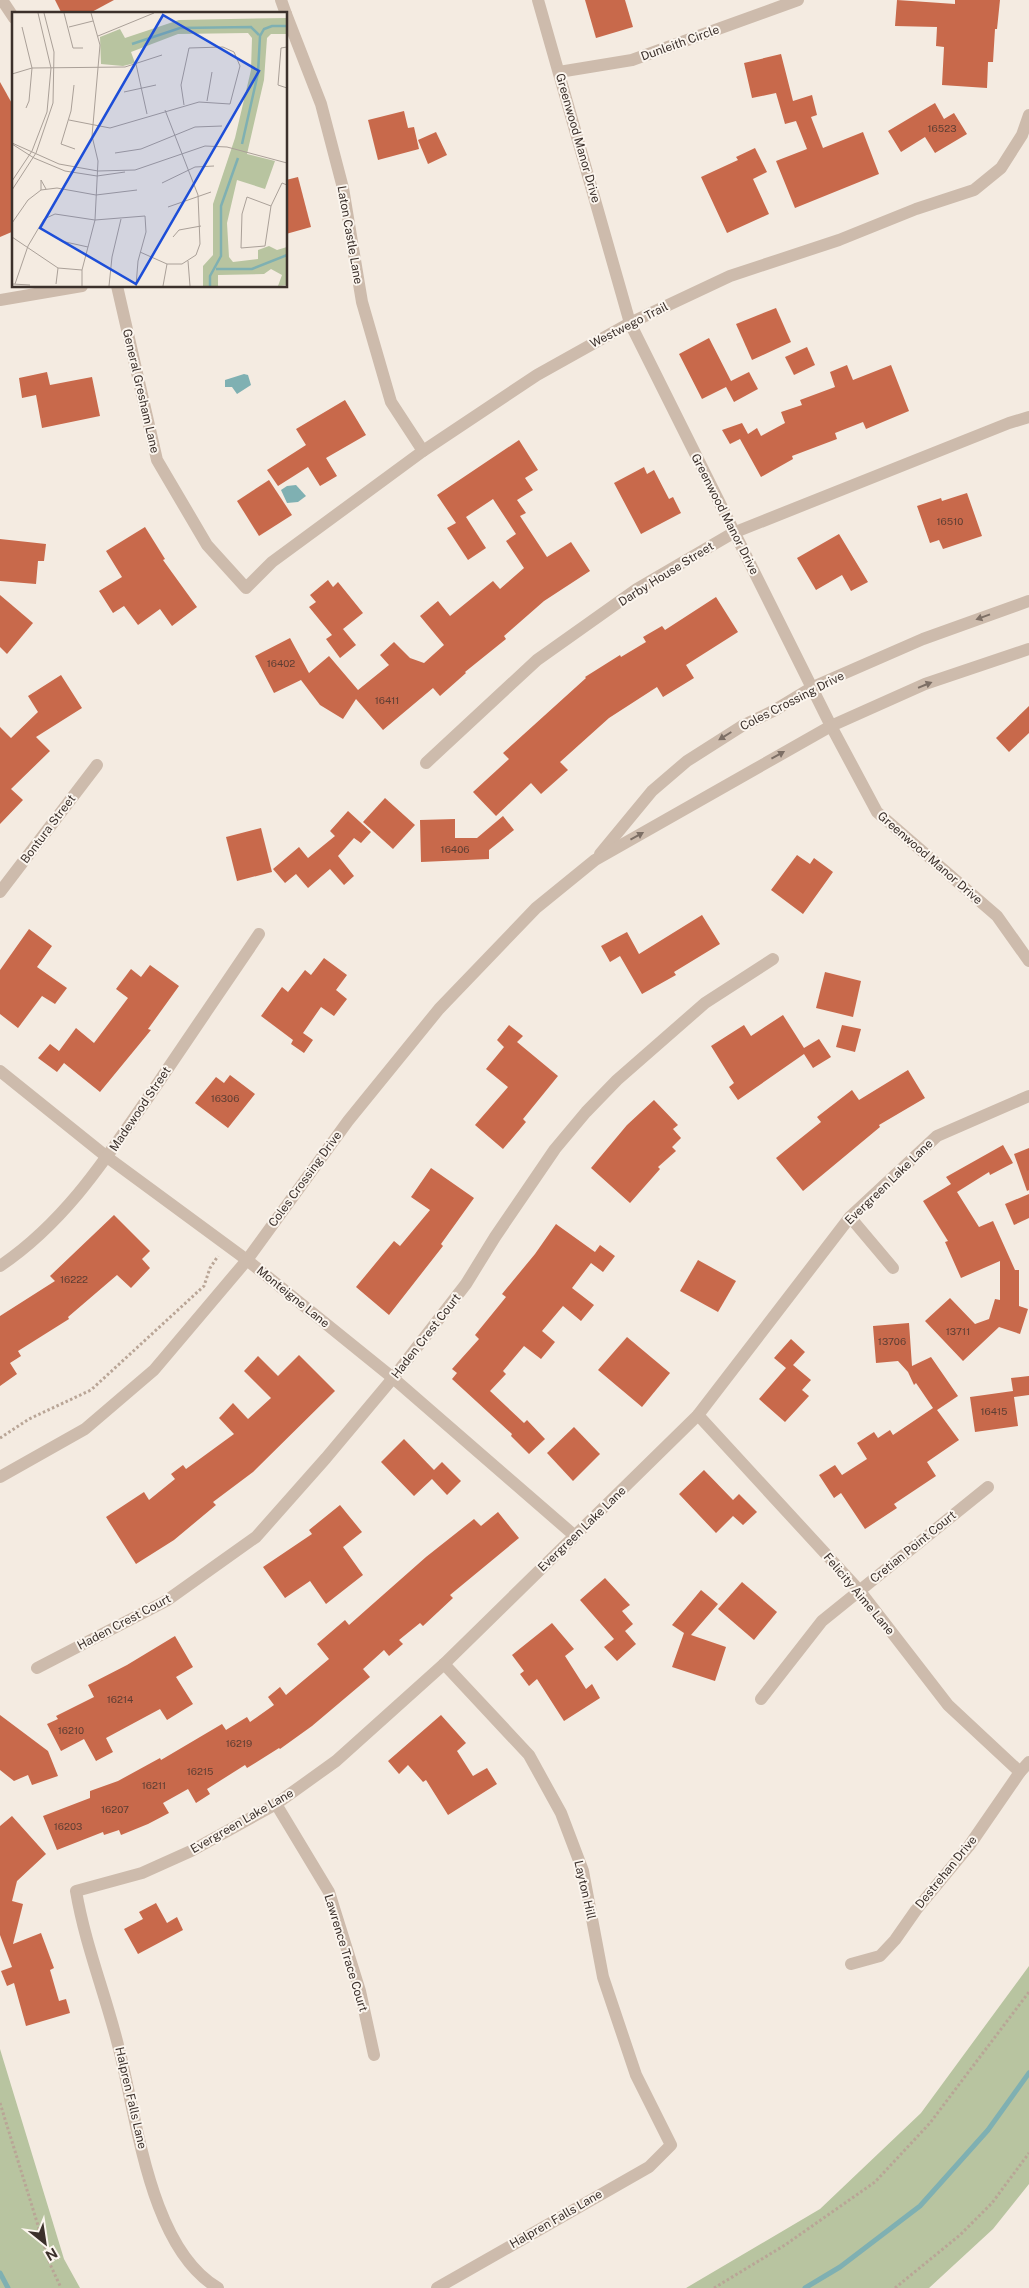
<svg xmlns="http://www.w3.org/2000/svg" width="1029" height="2288" font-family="'Public Sans',sans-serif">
  <rect width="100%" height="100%" fill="#f4ebe1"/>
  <g fill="#b8c4a0">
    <path d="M1029,1966V2184L993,2229L929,2288H686L820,2209L921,2113Z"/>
    <path d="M0,2049L64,2259L80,2288H0Z"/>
  </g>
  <g fill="#7fb0b2">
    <path d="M244,374L248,375L251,385L237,394L232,387H225V380Z"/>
    <path d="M296,485L306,496L298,502L287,503L281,490L287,486Z"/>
  </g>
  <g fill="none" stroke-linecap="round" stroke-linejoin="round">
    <g stroke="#7fb0b2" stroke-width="5">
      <path d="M0,2273L8,2288"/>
      <path d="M805,2288L840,2267L920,2206L988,2130L1029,2073"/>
    </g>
  </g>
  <g fill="#c8694b">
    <path d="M55,0H114L88,14H62Z"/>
    <path d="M585,0H625L633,27L596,38Z"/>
    <path d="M897,0L955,4V0H1000L997,29H995L993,62H988L987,88L942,85L944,47L936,46L937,27L895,26Z"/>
    <path d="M781,54L793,101L812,95L817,115L811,117L823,148L863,132L879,174L795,208L776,161L807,149L796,121L785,124L776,93L752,98L744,63Z"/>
    <path d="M0,82L14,107V231L0,237Z"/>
    <path d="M935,103L944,119L954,113L967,134L935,153L925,137L901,152L888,131Z"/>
    <path d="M404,111L408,128L414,127L419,149L378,160L368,120Z"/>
    <path d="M436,132L447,155L428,164L418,140Z"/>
    <path d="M755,148L767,172L753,179L769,214L727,233L701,177L738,160L736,157Z"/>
    <path d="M298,177L311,227L286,234V180Z"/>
    <path d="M776,308L791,342L752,360L736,324Z"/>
    <path d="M709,338L731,381L749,372L758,389L734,402L726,387L702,399L679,354Z"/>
    <path d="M807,347L815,365L794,375L785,357Z"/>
    <path d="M847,365L853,380L891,365L909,411L866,429L863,422L835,433L837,439L792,456L793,459L761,477L740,439L730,444L722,430L742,423L748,434L757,428L761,436L785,423L781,412L802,405L800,400L835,387L830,372Z"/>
    <path d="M47,372L50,385L92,377L100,416L42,428L36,395L22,398L19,378Z"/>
    <path d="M345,400L366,435L326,458L337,476L320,486L308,467L278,486L267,470L306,445L296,429Z"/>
    <path d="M519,440L538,470L525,478L533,490L517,500L526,513L520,516L547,557L571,542L590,571L544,601L504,636L506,639L465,672L466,673L440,696L433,688L383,730L356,699L343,719L320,705L301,680L274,693L255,656L290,638L309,673L329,656L358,690L389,665L380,655L394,642L410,658L424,663L444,645L420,616L438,601L450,616L493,581L500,589L524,568L506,541L516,534L493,499L466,517L486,548L468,560L447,528L456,523L437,495Z"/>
    <path d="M644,467L647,474L654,470L669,499L673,497L681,513L641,534L614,483Z"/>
    <path d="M269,480L292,515L259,536L237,501Z"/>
    <path d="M967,493L982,536L943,549L939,540L930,543L917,506L941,498L942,501Z"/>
    <path d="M145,527L165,559L163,560L197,607L172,626L160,609L138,625L124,606L113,613L99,591L122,577L106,551Z"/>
    <path d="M839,534L868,582L851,591L842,575L816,590L797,558Z"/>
    <path d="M0,539L46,544L44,561H38L36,584L0,581Z"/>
    <path d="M328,580L333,587L338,582L363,613L343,629L356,645L340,658L326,639L332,635L309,607L316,602L310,595Z"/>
    <path d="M0,595L33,623L7,654L0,647Z"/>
    <path d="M716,597L738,632L686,665L694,678L663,697L657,687L609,718L560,762L568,770L541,794L531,783L496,816L473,792L509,759L503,753L586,678L585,677L620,655L621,657L646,642L643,637L662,626L665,630Z"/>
    <path d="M61,675L82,708L36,737L50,751L11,789L23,800L0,824V727L11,738L38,712L28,696Z"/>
    <path d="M1029,706V733L1009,752L996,738Z"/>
    <path d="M385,798L415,825L393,849L363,822Z"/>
    <path d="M348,811L371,832L361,843L354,838L338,856L354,876L344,885L330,869L308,888L296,874L285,883L273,869L299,847L308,858L335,836L330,831Z"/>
    <path d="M503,816L514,830L489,850V859L421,862L420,820L455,819V838H477Z"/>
    <path d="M261,828L272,872L237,881L226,837Z"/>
    <path d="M797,855L810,864L814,858L833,872L803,914L771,890Z"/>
    <path d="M702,915L720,944L674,972L676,975L642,994L620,956L610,962L601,946L627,932L639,954Z"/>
    <path d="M29,929L52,946L37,967L67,988L55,1004L42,996L18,1028L0,1014V970Z"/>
    <path d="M324,958L347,975L336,990L347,999L334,1016L321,1007L303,1033L313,1040L304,1053L291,1044L293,1040L261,1016L282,987L288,992L305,970L311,975Z"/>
    <path d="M150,965L179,986L148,1029L151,1030L100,1092L64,1063L57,1072L38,1058L50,1044L59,1051L76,1028L94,1043L128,998L116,989L131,969L141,977Z"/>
    <path d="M825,972L861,981L853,1017L816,1008Z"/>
    <path d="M783,1015L804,1048L819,1039L831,1057L813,1068L804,1054L738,1100L729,1087L734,1083L711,1046L744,1025L751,1036Z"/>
    <path d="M509,1025L523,1036L517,1042L558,1076L523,1119L526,1122L503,1149L475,1125L508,1087L486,1069L504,1047L497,1040Z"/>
    <path d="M842,1025L861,1029L855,1052L836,1047Z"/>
    <path d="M908,1070L925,1098L879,1125L880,1127L803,1191L776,1158L821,1122L817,1117L852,1090L859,1100Z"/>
    <path d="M230,1075L255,1094L228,1128L195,1103L216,1077L224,1083Z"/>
    <path d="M654,1100L678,1125L673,1129L681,1138L672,1147L676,1151L658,1167L660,1169L630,1203L591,1168L627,1125Z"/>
    <path d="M1003,1145L1013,1163L990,1175L989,1172L957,1192L979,1227L993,1221L1015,1270H1019V1306L1028,1309L1020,1334L999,1327L963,1361L925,1321L950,1298L975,1324L989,1319L995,1299L1000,1300V1261L961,1278L945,1242L948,1241L923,1201L951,1184L946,1177Z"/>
    <path d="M1029,1148V1190L1027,1191L1014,1154Z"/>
    <path d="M431,1168L474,1198L441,1244L443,1246L389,1315L356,1287L394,1241L400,1246L430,1210L411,1197Z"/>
    <path d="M1029,1194V1218L1014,1225L1005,1204Z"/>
    <path d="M114,1215L150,1251L142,1259L150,1268L131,1288L117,1275L68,1317L69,1319L18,1351L21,1356L10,1363L17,1374L0,1386V1316L55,1281L50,1276Z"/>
    <path d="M556,1224L595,1252L600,1245L615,1256L603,1272L591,1263L572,1288L594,1305L581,1321L563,1306L542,1331L555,1342L541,1359L524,1346L503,1371L506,1374L490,1391L524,1423L527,1420L545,1439L529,1454L511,1436L512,1434L452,1379L457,1373L452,1369L479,1339L475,1335L506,1297L502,1294L535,1254Z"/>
    <path d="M698,1260L736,1281L718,1312L680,1291Z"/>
    <path d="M909,1323L912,1366L931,1357L958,1396L937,1410L959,1440L927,1462L936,1476L894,1504L897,1508L865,1529L841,1493L834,1498L819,1475L835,1465L842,1475L867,1459L857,1443L874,1432L878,1438L890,1430L893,1435L933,1408L916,1383L914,1385L908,1372L898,1361L876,1363L873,1326Z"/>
    <path d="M627,1337L670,1373L642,1407L598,1370Z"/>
    <path d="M791,1339L805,1352L793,1365L811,1380L802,1390L809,1396L785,1422L759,1399L786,1368L774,1358Z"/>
    <path d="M299,1355L335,1391L253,1472L213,1502L216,1505L174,1540L136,1564L106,1517L144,1492L149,1500L175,1479L171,1474L183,1465L186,1469L234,1434L219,1418L233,1403L248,1419L271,1398L244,1371L258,1356L278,1376Z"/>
    <path d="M1029,1376V1395L1014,1397L1018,1426L975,1432L970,1397L1013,1391L1011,1378Z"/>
    <path d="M574,1427L600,1454L573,1481L547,1453Z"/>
    <path d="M404,1439L434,1470L442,1462L461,1481L447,1495L432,1479L414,1496L381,1462Z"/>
    <path d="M704,1470L733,1500L739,1494L757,1512L743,1525L733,1516L716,1533L679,1494Z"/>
    <path d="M340,1505L362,1532L343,1547L363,1575L326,1604L310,1581L285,1598L263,1567L312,1534L309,1530Z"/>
    <path d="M498,1512L519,1538L450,1595L453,1598L423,1626L420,1623L399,1640L403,1644L389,1656L384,1650L363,1669L370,1677L312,1726L280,1749L279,1748L247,1768L245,1765L207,1789L210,1794L196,1803L188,1789L163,1803L169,1813L148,1824L121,1835L119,1830L104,1835L103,1832L57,1850L43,1816L90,1798V1791L118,1781L160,1758L161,1760L222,1724L226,1730L247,1717L250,1722L274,1705L268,1697L280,1687L286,1695L329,1659L317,1644L345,1620L349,1625L426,1557L474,1519L481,1526Z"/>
    <path d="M605,1578L630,1605L622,1611L633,1624L625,1631L636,1644L617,1661L604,1647L614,1639L580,1600Z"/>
    <path d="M742,1582L777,1612L754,1640L718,1609Z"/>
    <path d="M701,1590L718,1604L691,1635L726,1647L715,1681L672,1667L684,1633L672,1625Z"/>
    <path d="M552,1623L574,1649L565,1656L586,1689L592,1684L600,1698L564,1721L537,1679L529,1686L520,1674L524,1671L512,1655Z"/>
    <path d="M175,1636L193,1667L176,1677L193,1704L167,1720L160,1709L106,1738L113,1752L96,1761L84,1739L61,1751L47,1724L58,1719L56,1716L94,1697L88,1685L127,1665Z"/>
    <path d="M0,1715L48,1751L58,1776L32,1785L28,1775L14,1781L0,1770Z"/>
    <path d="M441,1715L466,1743L457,1751L473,1776L487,1768L497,1784L448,1815L426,1780L423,1782L408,1765L399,1774L388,1761Z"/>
    <path d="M12,1816L46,1854L17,1881L12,1901L23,1904L13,1944L41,1933L54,1968L50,1970L59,2001L66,1999L70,2013L26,2026L14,1983L7,1986L1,1971L12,1967L0,1935V1826Z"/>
    <path d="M156,1903L167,1923L177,1917L183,1930L138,1954L124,1929L143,1919L139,1912Z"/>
  </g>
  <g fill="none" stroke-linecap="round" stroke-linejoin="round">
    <g stroke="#b9a596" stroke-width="3" stroke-dasharray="2.5 2.5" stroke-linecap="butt">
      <path d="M0,1438L29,1419L91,1390L204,1286L210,1268L218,1256"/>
      <path d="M0,2103L50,2264L61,2288"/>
      <path d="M714,2288L785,2245L875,2182L930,2123L1029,1992"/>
      <path d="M895,2288L960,2235L992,2203L1029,2153"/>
    </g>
    <g stroke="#cdbbac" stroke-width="12">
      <path d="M2,0L14,18"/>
      <path d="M281,0L286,14"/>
      <path d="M538,0L630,323L831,726L877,812L997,916L1029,961"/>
      <path d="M286,14L321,104L343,188L362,302L391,402L423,451"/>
      <path d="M559,72L632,60L798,0"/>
      <path d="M117,286L157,460L207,545L246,588L272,562L423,451L537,375L630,323L730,276L839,240L916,209L974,190L1001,168L1022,135L1029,115"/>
      <path d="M0,300L82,286"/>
      <path d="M426,763L537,660L637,589L733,533L1009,423L1029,417"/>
      <path d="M600,854L652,791L687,761L742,726L775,710L813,687L923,639L1029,601"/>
      <path d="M0,892L97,765"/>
      <path d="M0,1071L107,1157L247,1260L393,1378L575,1536"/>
      <path d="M850,1217L893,1268"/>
      <path d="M0,1266C67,1221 109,1154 154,1089C189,1037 224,986 259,934"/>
      <path d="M698,1415L859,1590L948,1705L1020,1772"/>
      <path d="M0,1477L85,1429L154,1370L247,1260L348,1121L439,1009L536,908L595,860L831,726L925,684L1029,649"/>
      <path d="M37,1668L166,1601L256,1537L326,1458L393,1378L466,1284L495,1237L555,1149L586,1112L617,1080L705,1003L773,959"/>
      <path d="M761,1699L822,1621L988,1487"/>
      <path d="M276,1804L329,1892L360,1991L374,2055"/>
      <path d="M851,1964L880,1956L895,1940L916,1910L969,1846L1020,1772L1029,1762"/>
      <path d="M218,2288C149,2248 137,2116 118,2045C105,1993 85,1944 76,1891L142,1873L191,1851L276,1804L336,1761L444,1664L698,1415L850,1217L937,1136L1029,1096"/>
      <path d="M437,2288L649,2167L671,2145L636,2075L603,1977L583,1871L561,1813L529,1755L444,1664"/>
    </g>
  </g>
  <defs><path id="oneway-solid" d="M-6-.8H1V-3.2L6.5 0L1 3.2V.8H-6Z" transform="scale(1.25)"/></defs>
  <g fill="#7d6f65">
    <use href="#oneway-solid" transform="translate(983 617) rotate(160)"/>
    <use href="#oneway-solid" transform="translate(925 685) rotate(-22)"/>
    <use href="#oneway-solid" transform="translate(725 736) rotate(148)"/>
    <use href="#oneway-solid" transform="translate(778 755) rotate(-29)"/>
    <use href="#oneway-solid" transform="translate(637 836) rotate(-29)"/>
  </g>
  <g text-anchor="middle" stroke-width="4" stroke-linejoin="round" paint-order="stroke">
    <g font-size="10" fill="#5e3e33">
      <text x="942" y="132">16523</text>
      <text x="950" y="525">16510</text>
      <text x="281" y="667">16402</text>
      <text x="387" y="704">16411</text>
      <text x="455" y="853">16406</text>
      <text x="225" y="1102">16306</text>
      <text x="74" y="1283">16222</text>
      <text x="958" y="1335">13711</text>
      <text x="892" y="1345">13706</text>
      <text x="994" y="1415">16415</text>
      <text x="120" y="1703">16214</text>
      <text x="71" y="1734">16210</text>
      <text x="239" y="1747">16219</text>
      <text x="200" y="1775">16215</text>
      <text x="154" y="1789">16211</text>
      <text x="115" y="1813">16207</text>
      <text x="68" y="1830">16203</text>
    </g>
    <g font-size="12" fill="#3b302b" stroke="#fbf5ee">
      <text transform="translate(680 43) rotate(-20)" y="4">Dunleith Circle</text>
      <text transform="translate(578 138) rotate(74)" y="4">Greenwood Manor Drive</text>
      <text transform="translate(350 235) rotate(80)" y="4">Laton Castle Lane</text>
      <text transform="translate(629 325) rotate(-27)" y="4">Westwego Trail</text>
      <text transform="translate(141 391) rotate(77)" y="4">General Gresham Lane</text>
      <text transform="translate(725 514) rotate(63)" y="4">Greenwood Manor Drive</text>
      <text transform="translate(666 574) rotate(-32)" y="4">Darby House Street</text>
      <text transform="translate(792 701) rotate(-27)" y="4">Coles Crossing Drive</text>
      <text transform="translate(48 829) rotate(-53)" y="4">Bontura Street</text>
      <text transform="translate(930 858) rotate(41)" y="4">Greenwood Manor Drive</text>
      <text transform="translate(140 1109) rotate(-56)" y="4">Madewood Street</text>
      <text transform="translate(305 1179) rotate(-54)" y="4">Coles Crossing Drive</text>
      <text transform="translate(889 1182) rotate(-44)" y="4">Evergreen Lake Lane</text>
      <text transform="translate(293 1297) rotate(39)" y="4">Monteigne Lane</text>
      <text transform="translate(426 1336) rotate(-52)" y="4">Haden Crest Court</text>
      <text transform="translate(582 1529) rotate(-44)" y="4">Evergreen Lake Lane</text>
      <text transform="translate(913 1547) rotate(-39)" y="4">Cretian Point Court</text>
      <text transform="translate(859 1594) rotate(50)" y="4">Felicity Aime Lane</text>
      <text transform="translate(124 1622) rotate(-28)" y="4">Haden Crest Court</text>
      <text transform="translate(242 1821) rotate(-30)" y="4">Evergreen Lake Lane</text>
      <text transform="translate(946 1872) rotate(-51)" y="4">Destrehan Drive</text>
      <text transform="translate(585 1890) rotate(77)" y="4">Layton Hill</text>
      <text transform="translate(346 1953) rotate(73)" y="4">Lawrence Trace Court</text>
      <text transform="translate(131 2098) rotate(77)" y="4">Halpren Falls Lane</text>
      <text transform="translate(556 2219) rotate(-30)" y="4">Halpren Falls Lane</text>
    </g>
  </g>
  <g transform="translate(12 12)">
    <rect width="275" height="275" fill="#f4ebe1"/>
    <path d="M275,6V22H259L255,26L252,68L235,142L263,149L253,177L225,168L215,211L217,245L221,250L246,247V238L257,234L265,238L275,235V273L266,274L270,263L259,257L252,262L206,263V274H191V254L201,243V192L223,126L239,58L240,26L236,21L166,22L119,40L123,51L111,54L89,52L88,25L108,17L113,26L167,8Z" fill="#b8c4a0"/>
    <path fill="none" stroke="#7fb0b2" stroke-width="2.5" d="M120,32L168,16L239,15L247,23M230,132L246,61L248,24L252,17L260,14H275M204,257H240L275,243M198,274V264L209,244V194L226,146"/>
    <path fill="none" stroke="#aaa098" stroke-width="1" d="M52,1L61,36H71M10,15L20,56L17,89L14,96M57,15L81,9M86,24L142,1M275,35L269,36L266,73L275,76M124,52L135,102M0,62L20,56L113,55L150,43M62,73L59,99L49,132L63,137M112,80L144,73M195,89L200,60M57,108L98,116L187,90L218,92L228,54L222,40L211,35L177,36L169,73L172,93M0,131L47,152L86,159L123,158L193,134L215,135L275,151M0,132L22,146L53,159L85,164L113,160M103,141L129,137L183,115L210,114M0,169L20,139L35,100L39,56L26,1M150,171L183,155L202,154M0,178L24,141L41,91L42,40L32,1M29,178V168L34,177M259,194L235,185L230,202L229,236L253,234L259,194L270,171L275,173M156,195L199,180M0,211L16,188L29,178L45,176L84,183L125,178M0,225L46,256L70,258M161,225L167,218L189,214M49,229L76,235M128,240L155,252H170L184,243L188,232L186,183L153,98M176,249L178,274M0,272L18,273M3,272L16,234L32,207L43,202L83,208L133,204L134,220L126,249L124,274M44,272L46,256M70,274V258L83,208L86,149L80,124L88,33L79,1M97,274L100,245L109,207M151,274L155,252"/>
    <path fill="#1d4ed8" fill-opacity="0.15" stroke="#1d4ed8" stroke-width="2.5" d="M151,3L247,59L124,272L28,216Z"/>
    <rect width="275" height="275" fill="none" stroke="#3b302b" stroke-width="2.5"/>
  </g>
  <g transform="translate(45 2243) rotate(150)" stroke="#fbf5ee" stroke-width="4" paint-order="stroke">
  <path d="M0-4L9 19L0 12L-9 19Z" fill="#3b302b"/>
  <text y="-8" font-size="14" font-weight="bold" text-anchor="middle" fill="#3b302b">N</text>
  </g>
</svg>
